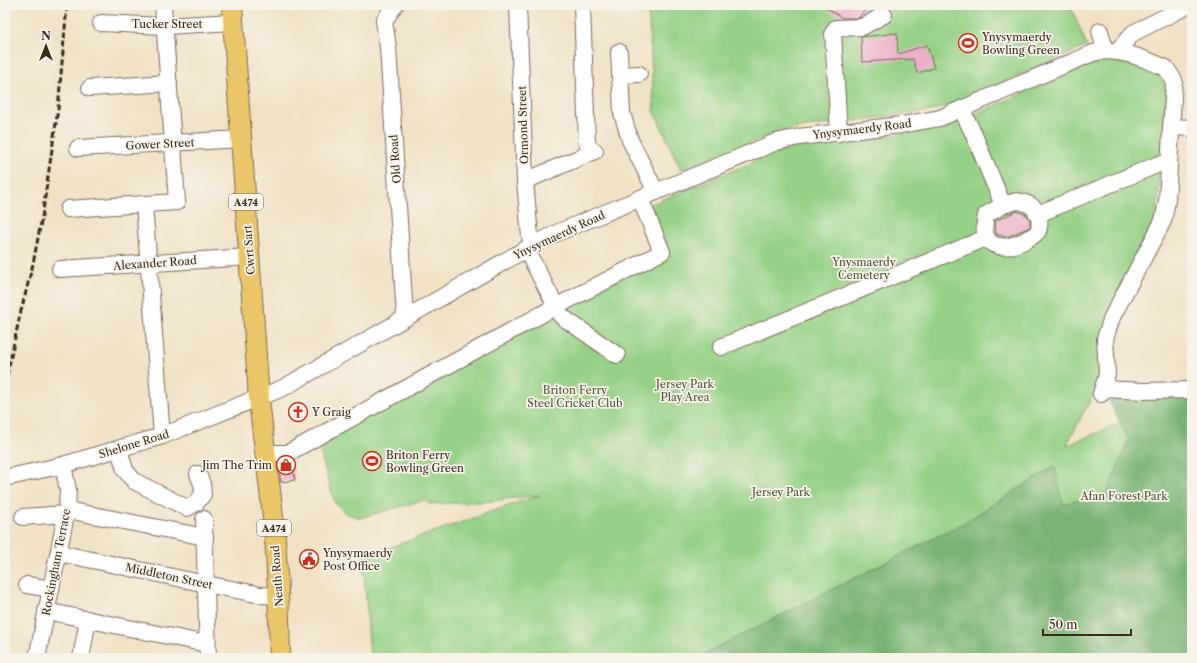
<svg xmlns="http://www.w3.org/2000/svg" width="1197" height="663" font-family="'Libre Caslon Text',serif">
  <rect width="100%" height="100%" fill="#f7f3e8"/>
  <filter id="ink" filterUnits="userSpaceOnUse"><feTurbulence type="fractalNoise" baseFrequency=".025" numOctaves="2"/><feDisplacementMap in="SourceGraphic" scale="8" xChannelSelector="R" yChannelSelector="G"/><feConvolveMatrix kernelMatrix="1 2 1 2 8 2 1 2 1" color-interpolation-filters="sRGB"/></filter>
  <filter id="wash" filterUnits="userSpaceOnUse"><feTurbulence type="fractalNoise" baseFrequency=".012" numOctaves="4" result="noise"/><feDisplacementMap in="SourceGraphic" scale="16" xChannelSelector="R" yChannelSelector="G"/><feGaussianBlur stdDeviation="0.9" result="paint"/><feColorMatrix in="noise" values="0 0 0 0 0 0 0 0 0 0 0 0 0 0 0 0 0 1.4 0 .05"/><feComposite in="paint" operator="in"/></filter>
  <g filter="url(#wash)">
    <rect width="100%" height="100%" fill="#f1e2c6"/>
    <g fill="#95d186" stroke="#687e52">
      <path d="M648,5H1070L1087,46L965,99L931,111L798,128L776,133L681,170L654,111Z"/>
      <path d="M1105,60L1159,71L1166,77L1167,85L1157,214L1106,317L1104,374L1066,446L1192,392V658H1085L1050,469L962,524L696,658H370L363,557L539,495L482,502L429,504L424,500L360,518L345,513L335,503L317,442L669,252L649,205L768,156L795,148L895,135L947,126L1096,62Z"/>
    </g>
    <path fill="#78b373" stroke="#5a6e48" d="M1107,397L1192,398V658H696L962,524L1055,466L1063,504L1107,493L1129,440Z"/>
    <g id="blocks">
      <g fill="#ecaec9">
        <path d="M822,5H868L859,18H842Z"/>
        <path d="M897,33L898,54L927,45L934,68L917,73L913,59L862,62L861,37Z"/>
        <path d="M1017,211L1027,215L1030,220V227L1007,237L996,234L995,221Z"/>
        <path d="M278,462H292L295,480L281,482Z"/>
      </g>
    </g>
  </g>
  <g filter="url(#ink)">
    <use href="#blocks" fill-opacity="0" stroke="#7b6a59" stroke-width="1"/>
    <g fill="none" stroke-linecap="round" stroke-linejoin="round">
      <defs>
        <g id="minor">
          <path d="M395,5L384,21L388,47L405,317"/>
          <path d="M518,5L525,181L530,237L533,245"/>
          <path d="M582,5L587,142L591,152"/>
          <path d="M101,23L164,26L233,22"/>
          <path d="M1100,31L1105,50"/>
          <path d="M1117,51L1133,33L1189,5"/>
          <path d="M619,52L622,113L630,140L656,192"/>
          <path d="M620,75L639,74"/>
          <path d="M90,88L169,83"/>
          <path d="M962,110L974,135L1003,205"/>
          <path d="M1171,127L1192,128"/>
          <path d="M839,133L833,33L836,28L862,27L884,15"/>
          <path d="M78,148L242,139"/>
          <path d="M525,181L595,151"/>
          <path d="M1017,201C1028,203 1034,205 1038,215C1040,219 1040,227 1038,231C1036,235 1030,237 1026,240C1000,253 979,247 986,215L1003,205Z"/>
          <path d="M144,204L162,436"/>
          <path d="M68,209L177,202L163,5"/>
          <path d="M1038,214L1159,164"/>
          <path d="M526,249L561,316L617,355"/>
          <path d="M60,269L249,257"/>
          <path d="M721,347L986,238"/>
          <path d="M1103,389L1144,391L1192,390"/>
          <path d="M119,449L125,470L134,481L187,508L196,503L203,494L202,484L198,474"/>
          <path d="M264,453H288L555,307L662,252L640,198"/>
          <path d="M5,478L63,465L162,436L283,388L533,245L559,232L776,142L799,137L901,125L940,118L1093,53C1118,47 1143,58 1166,68L1174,80L1167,201L1163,221L1112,317L1105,339L1107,374L1101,394"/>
          <path d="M67,510L205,537"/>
          <path d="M23,517L66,514"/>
          <path d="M204,519L208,658"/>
          <path d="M59,553L206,584L261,595L279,596"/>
          <path d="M27,585L51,589"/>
          <path d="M46,611L207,644"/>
          <path d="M37,658L67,510L68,490L63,465"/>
          <path d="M81,658L88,619"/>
        </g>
        <path id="major" d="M232,5L259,399C263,438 269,478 273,517C278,564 279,611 280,658"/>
      </defs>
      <use href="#minor" stroke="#7b6a59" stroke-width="18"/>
      <use href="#major" stroke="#7b6a59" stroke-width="22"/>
      <use href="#minor" stroke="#fff" stroke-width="16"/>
      <use href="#major" stroke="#ebc669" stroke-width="20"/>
      <path stroke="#3b2a1e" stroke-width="3" stroke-dasharray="6 3" stroke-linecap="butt" d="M5,384L20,315L33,264L42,217L58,109L67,5"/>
    </g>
  </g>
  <defs>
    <symbol id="stadium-ring" viewBox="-11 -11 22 22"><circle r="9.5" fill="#f7f3e8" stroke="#c8321e" stroke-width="1.5"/><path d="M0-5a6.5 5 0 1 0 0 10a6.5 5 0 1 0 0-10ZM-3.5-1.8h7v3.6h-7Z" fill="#c8321e"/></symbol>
    <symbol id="church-ring" viewBox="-11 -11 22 22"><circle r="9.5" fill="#f7f3e8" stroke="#c8321e" stroke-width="1.5"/><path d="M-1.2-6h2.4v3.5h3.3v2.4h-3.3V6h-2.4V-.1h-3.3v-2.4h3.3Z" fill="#c8321e"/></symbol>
    <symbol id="shop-ring" viewBox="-11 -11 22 22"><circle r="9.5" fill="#f7f3e8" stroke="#c8321e" stroke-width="1.5"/><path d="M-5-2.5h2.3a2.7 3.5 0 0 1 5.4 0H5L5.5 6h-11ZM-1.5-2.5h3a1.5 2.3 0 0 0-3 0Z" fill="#c8321e"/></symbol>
    <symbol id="civic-ring" viewBox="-11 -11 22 22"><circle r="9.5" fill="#f7f3e8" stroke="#c8321e" stroke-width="1.5"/><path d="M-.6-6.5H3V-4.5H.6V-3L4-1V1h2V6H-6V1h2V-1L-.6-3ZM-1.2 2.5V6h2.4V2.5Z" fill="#c8321e"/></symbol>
  </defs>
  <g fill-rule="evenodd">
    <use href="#stadium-ring" x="957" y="32" width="22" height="22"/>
    <use href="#church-ring" x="287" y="401" width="22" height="22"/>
    <use href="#stadium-ring" x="361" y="450" width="22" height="22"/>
    <use href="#shop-ring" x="275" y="454" width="22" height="22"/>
    <use href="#civic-ring" x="298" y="548" width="22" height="22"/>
  </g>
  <g text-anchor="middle" stroke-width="3.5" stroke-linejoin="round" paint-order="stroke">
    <g fill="#f7f3e8" stroke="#73665b" stroke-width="1">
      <rect x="229" y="194" width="34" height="16" rx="3"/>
      <rect x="257" y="520" width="34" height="16" rx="3"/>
    </g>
    <g font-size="10" font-weight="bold" fill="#3b2a1e">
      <text x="246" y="206">A474</text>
      <text x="274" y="532">A474</text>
    </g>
    <g font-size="11" fill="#3b2a1e" stroke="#f7f3e8">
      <text x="167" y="28">Tucker Street</text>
      <text transform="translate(523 125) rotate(-92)" y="4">Ormond Street</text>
      <text transform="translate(862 129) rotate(-7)" y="4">Ynysymaerdy Road</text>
      <text transform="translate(160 144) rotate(-3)" y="4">Gower Street</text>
      <text transform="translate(395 159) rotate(-94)" y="4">Old Road</text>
      <text transform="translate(559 235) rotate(-25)" y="4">Ynysymaerdy Road</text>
      <text transform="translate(249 250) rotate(-94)" y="4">Cwrt Sart</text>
      <text transform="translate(155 263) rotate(-4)" y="4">Alexander Road</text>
      <text transform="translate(134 444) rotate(-17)" y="4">Shelone Road</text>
      <text transform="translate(56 562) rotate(-79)" y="4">Rockingham Terrace</text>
      <text transform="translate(169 576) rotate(12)" y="4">Middleton Street</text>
      <text transform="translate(277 576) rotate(-94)" y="4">Neath Road</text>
    </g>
    <g font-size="11" fill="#3b2a1e" stroke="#f7f3e8" text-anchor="start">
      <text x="982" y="41">Ynysymaerdy<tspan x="982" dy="13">Bowling Green</tspan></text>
      <text x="312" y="416">Y Graig</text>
      <text x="386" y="459">Briton Ferry<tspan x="386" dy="13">Bowling Green</tspan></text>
      <text x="272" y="469" text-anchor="end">Jim The Trim</text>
      <text x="323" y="557">Ynysymaerdy<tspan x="323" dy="13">Post Office</tspan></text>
    </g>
    <g font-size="11" fill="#525438" stroke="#f7f3e8">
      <text x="864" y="266">Ynysmaerdy<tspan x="864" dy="13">Cemetery</tspan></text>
      <text x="685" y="388">Jersey Park<tspan x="685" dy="13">Play Area</tspan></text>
      <text x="575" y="394">Briton Ferry<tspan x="575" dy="13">Steel Cricket Club</tspan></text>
      <text x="781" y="496">Jersey Park</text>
      <text x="1124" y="500">Afan Forest Park</text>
    </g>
  </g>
  <rect width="1197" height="663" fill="none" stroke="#f7f3e8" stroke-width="20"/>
  <g transform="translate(46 46)" stroke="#f7f3e8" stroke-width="3" paint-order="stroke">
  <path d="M0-3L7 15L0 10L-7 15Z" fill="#3b2a1e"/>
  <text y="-6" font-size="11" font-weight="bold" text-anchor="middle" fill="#3b2a1e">N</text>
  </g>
  <path d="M1043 629v6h88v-6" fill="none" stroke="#3b2a1e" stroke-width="2"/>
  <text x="1049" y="629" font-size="12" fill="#3b2a1e" stroke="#f7f3e8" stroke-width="3" paint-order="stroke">50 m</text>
</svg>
